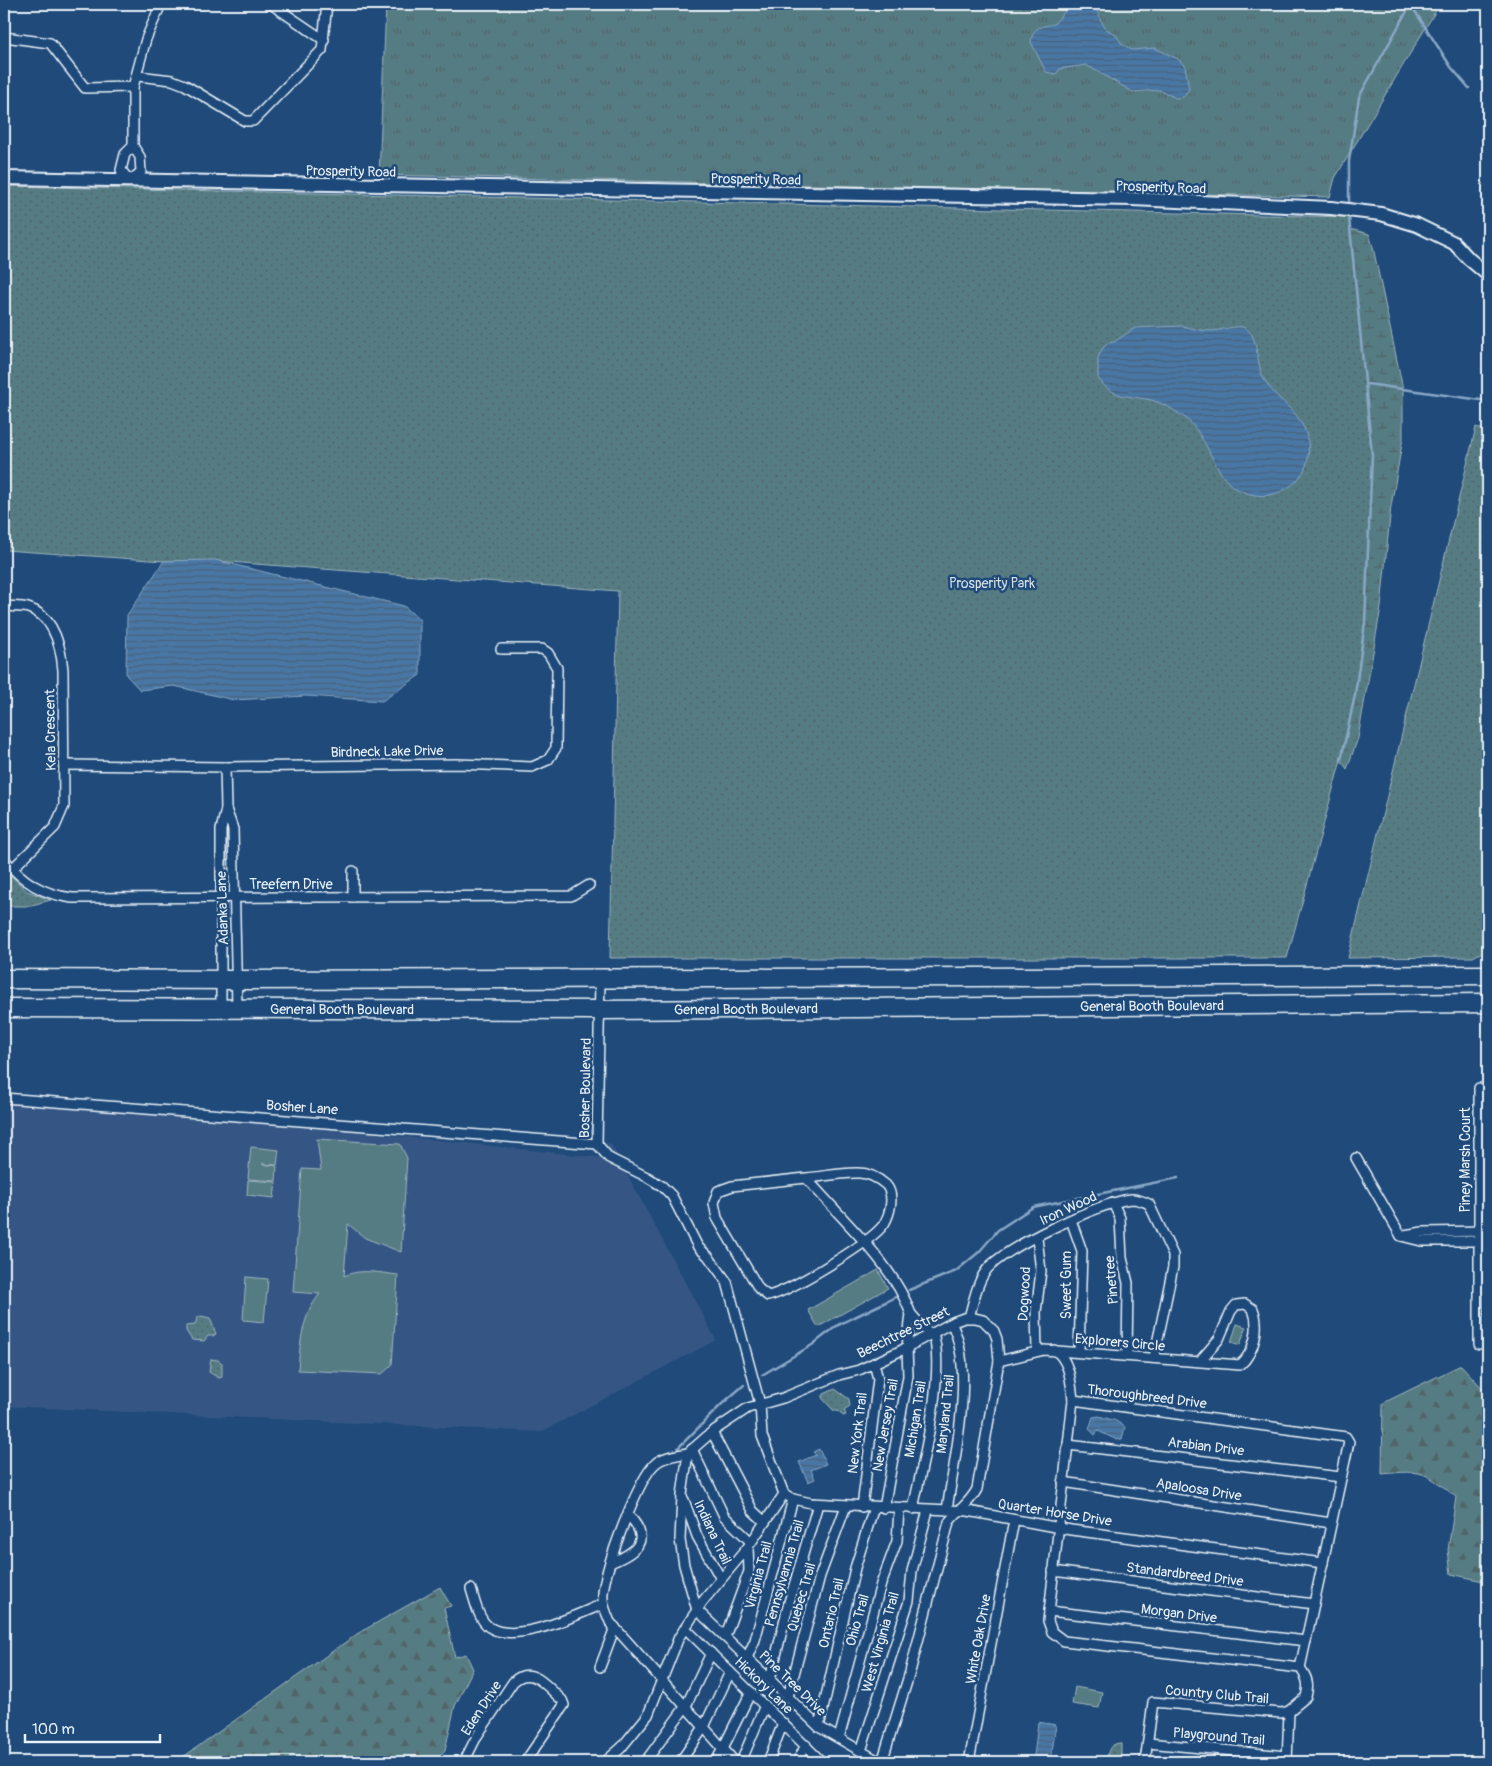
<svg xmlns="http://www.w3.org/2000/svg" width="1492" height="1766" font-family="Pangolin,sans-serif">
  <defs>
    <pattern id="grass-tufts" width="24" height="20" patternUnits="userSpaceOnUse" patternTransform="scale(1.25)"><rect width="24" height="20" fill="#567c83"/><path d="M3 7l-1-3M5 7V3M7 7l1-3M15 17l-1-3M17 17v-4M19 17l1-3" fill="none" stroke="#4f6569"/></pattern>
    <pattern id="forest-firs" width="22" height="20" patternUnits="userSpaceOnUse" patternTransform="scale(1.25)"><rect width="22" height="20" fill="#567c83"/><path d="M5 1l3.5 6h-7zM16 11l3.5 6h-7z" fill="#4f6569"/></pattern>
    <pattern id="wetland-marsh" width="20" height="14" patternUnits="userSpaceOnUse" patternTransform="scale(1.25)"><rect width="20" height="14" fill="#567c83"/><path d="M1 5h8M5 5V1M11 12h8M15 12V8" fill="none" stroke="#4f6569"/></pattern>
    <pattern id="park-dots" width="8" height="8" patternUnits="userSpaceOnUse" patternTransform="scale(1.25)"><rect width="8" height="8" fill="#567c83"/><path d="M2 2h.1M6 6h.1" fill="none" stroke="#4f6569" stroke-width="1.8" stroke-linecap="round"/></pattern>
    <pattern id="water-rules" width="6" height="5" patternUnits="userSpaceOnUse" patternTransform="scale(1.25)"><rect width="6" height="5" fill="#4a77a5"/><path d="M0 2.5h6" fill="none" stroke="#486078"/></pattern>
  </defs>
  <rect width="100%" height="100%" fill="#1f4a7a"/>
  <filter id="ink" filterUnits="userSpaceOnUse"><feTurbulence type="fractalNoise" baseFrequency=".02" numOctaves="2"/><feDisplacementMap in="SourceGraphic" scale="10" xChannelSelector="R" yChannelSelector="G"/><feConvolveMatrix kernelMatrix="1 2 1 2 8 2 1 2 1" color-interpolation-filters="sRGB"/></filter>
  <g filter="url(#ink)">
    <path fill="#355785" d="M4,1094L605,1158V1143L611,1144L716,1340L541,1432L4,1406Z"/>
    <path fill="url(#grass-tufts)" stroke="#9fb6be" d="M386,4H1440L1335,178L1330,197L379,175Z"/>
    <g fill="url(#forest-firs)" stroke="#9fb6be">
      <path d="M1461,1365L1485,1391L1488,1390V1582L1451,1574L1448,1550L1456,1497C1424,1471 1423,1470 1382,1474L1383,1403Z"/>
      <path d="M440,1587L451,1606L444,1608L455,1657L466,1654L473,1669L455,1706L445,1750L434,1762H176L357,1634Z"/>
    </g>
    <path fill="url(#wetland-marsh)" stroke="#9fb6be" d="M1350,229L1369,234L1373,247L1403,389V438L1391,506L1381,607L1358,738L1347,769L1341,760Z"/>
    <g fill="url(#park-dots)" stroke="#9fb6be">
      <path d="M4,186L1349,217L1372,455L1365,622L1355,695L1341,760L1287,958H610L618,591L215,561H164L4,550Z"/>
      <path d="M1476,427L1488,431V949L1473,957L1348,958Z"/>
      <path d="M4,869L27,891L51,900L28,906H4Z"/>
      <path d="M201,1316L210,1318L216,1334L213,1336H208L204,1341L192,1340L186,1331V1326L195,1325L197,1318Z"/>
      <path d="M211,1359L218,1360L222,1363V1377L219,1378L209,1372Z"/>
      <path d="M835,1389L849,1399L850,1406L844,1410L846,1415L843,1416L840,1412L833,1410L822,1398L824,1394Z"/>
      <path d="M1119,1743L1121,1744V1757L1117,1762L1107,1760C1108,1750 1109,1745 1119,1743Z"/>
    </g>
    <g fill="#567c83" stroke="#9fb6be">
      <path d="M317,1139L400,1144L407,1158L401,1252L365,1238L348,1224L344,1276C361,1268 380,1273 398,1275L392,1365L382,1374L298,1370C300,1343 302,1315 320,1294L293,1292L302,1169L321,1170Z"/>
      <path d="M251,1147L279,1150L277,1165L262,1164L277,1166L276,1181L248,1179Z"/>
      <path d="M248,1180L276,1182L274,1198L247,1195Z"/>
      <path d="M878,1270L888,1288L818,1327L808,1310Z"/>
      <path d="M246,1277L268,1279L264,1322L243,1320Z"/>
      <path d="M1237,1324L1246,1327L1240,1345L1231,1342Z"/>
      <path d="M1075,1687L1102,1692L1099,1708L1072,1704Z"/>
    </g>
    <g fill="url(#water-rules)" stroke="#89a8c6">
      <path d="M1071,4H1095L1101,21L1106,29L1115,34L1122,44L1132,50L1155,48L1178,59L1185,66L1189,89L1183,97L1176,98L1159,90L1133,92L1086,65L1060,69L1056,74L1046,72L1031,42C1033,26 1041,27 1054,24Z"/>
      <path d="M1182,326C1191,328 1201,331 1211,331C1221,331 1236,324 1245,328C1259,334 1256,367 1264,379C1273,396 1291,406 1301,422C1315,447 1310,477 1284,490C1270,498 1252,497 1237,489C1214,477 1209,436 1184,417C1174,410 1163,403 1151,400C1128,395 1113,399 1098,378V357L1103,348L1108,343L1114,342L1135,328Z"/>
      <path d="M164,561L215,560L404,606L420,620V675L382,701L306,696L234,700L174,686L140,690L126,675L127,615Z"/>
      <path d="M1099,1416L1116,1421L1125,1427L1122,1439L1117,1440L1098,1431L1095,1435L1089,1429L1093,1417Z"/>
      <path d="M819,1449L826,1464L811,1470L815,1479L808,1482L799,1462L816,1455L813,1452Z"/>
      <path d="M1038,1722L1056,1725L1051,1758L1034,1756Z"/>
    </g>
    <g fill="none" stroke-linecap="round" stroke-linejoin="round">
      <g stroke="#89a8c6" stroke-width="2.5">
        <path d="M1411,5L1451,67L1469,88"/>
        <path d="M1349,202V161L1359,97L1411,4"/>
        <path d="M1367,384L1488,401"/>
        <path d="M1341,760L1355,695L1365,622L1372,455L1349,217"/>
        <path d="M909,1290L956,1271L979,1252L998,1230L1033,1207L1178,1178"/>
        <path d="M762,1375L812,1345L838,1325L896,1297"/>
        <path d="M678,1448L722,1404L744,1385"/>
      </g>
      <defs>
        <g id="street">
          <path d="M271,4L324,40"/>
          <path d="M4,37L50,43L85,88L133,87"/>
          <path d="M138,76L172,80L185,85L245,121H253L322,50L327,4"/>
          <path d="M133,146L125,154L121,170L130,181L141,172L140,157L133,146V87L146,39L161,4"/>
          <path d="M4,606C11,607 20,606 28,608C54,616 61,647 63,670L64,806L55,827L12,869"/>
          <path d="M64,765L225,767L458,764L532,767L548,760L556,748L557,668L548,653L542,649H501"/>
          <path d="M225,767L226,809L233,829L237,1007"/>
          <path d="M4,859C23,882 42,894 72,898L571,896L589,885"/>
          <path d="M353,871V897"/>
          <path d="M600,979L597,1144L609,1158L647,1177L662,1186L672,1196L698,1247L708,1256L727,1282L760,1404L762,1436L784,1494"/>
          <path d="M221,1007V830L226,809"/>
          <path d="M1479,1088V1344"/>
          <path d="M4,1098L597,1144"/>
          <path d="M1356,1158L1401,1236"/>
          <path d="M806,1178C823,1177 842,1172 859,1173C869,1173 879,1179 886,1185C895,1195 890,1214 884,1224C872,1242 790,1291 768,1296L759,1289L717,1218L714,1203L718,1191L732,1186L806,1178L862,1239C882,1261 901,1286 911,1314"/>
          <path d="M1113,1203L1120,1218L1122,1258L1128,1283L1127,1356"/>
          <path d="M1071,1220L1082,1251L1079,1352"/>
          <path d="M1404,1235L1423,1232L1488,1231"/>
          <path d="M1401,1236L1421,1241H1488"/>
          <path d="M969,1317C974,1301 977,1280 989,1267C1011,1245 1099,1203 1131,1199C1138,1199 1143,1201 1149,1204L1173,1255V1267L1154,1358"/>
          <path d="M1054,1350C1070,1359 1071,1384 1073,1400"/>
          <path d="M1037,1351L1036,1312L1041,1271L1037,1238"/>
          <path d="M999,1361L1044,1350L1240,1365C1255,1352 1260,1327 1253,1309L1245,1304L1236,1305L1231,1311L1219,1339L1199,1362"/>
          <path d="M712,1432L753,1511L765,1522"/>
          <path d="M1068,1445L1341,1477"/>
          <path d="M692,1449L724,1516L751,1542"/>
          <path d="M688,1453C678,1455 664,1456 656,1463C638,1478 605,1568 603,1593C602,1604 606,1612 610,1622L735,1762"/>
          <path d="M1063,1482L1331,1523"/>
          <path d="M784,1494L793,1499L811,1503L968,1511L1071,1530L1323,1563"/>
          <path d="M684,1500L697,1536L721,1579"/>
          <path d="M862,1507L878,1379L874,1363"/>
          <path d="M884,1508L908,1376L907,1347L911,1314L930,1335"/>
          <path d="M913,1509C922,1464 946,1375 933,1333"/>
          <path d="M947,1510C954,1460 976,1367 951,1323"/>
          <path d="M610,1563C635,1553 653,1541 629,1516"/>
          <path d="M1053,1571L1314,1604"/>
          <path d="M471,1589C475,1601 478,1619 489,1627C516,1645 576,1615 603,1604"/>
          <path d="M1049,1611L1306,1641"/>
          <path d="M685,1628L822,1762"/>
          <path d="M725,1637L749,1571L748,1547"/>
          <path d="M747,1658L755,1640L793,1499"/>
          <path d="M600,1667L615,1627"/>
          <path d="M770,1680L789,1602L818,1504"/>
          <path d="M788,1697L820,1576L846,1506"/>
          <path d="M1289,1711L1306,1697C1309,1685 1308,1678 1300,1668L1064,1641L1052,1632L1048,1621L1073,1400L1346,1437L1349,1442L1300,1668"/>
          <path d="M819,1727L855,1568L874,1507"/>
          <path d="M839,1738L881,1584L897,1541L899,1509"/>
          <path d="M1148,1743L1287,1756"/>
          <path d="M861,1751L909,1601L912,1571L928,1510"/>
          <path d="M464,1762L477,1736L513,1682C532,1664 547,1687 562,1700L564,1705L525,1762"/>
          <path d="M605,1762L621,1748L648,1715L679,1637L703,1601L748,1547L784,1494"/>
          <path d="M645,1762L686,1706L711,1653"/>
          <path d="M680,1762L704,1727L730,1672"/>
          <path d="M716,1762L751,1692"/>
          <path d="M741,1762L765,1705"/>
          <path d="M768,1762L783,1723"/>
          <path d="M797,1762L806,1745"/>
          <path d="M880,1762L819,1727L697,1610L684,1565L680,1540L682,1495L688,1453L712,1432L748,1408L783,1398L839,1375L859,1370L902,1350L953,1322L964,1318H975L983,1320L994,1331L997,1339L999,1361L977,1489C970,1503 958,1510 949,1522L910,1672L882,1762"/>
          <path d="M969,1762L1014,1520"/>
          <path d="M1145,1762L1153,1702L1281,1713L1289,1711L1287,1762"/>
        </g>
        <path id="secondary" d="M4,178L1132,199L1331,208L1381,214L1417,225L1454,243L1469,259L1488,275"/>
        <g id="highway">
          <path d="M4,979L237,980L1488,975"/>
          <path id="s1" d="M4,1008L601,1010L1488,1003"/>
        </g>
      </defs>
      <use href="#street" stroke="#e8f1f8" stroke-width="12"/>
      <use href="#secondary" stroke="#e8f1f8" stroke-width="16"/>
      <use href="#highway" stroke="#e8f1f8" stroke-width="21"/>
      <use href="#street" stroke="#1f4a7a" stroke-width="9"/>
      <use href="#secondary" stroke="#1f4a7a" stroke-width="12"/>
      <use href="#highway" stroke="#1f4a7a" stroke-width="18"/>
    </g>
  </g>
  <g text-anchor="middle" stroke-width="5" stroke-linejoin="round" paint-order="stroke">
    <g font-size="14" fill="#e8f1f8" stroke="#1f4a7a">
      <text transform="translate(351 171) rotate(1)" y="5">Prosperity Road</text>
      <text transform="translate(756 179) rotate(1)" y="5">Prosperity Road</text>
      <text transform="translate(1161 187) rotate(2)" y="5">Prosperity Road</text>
      <text transform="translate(50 730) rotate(-91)" y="5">Kela Crescent</text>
      <text transform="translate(387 751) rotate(-1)" y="5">Birdneck Lake Drive</text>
      <text x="291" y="889">Treefern Drive</text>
      <text transform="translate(222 908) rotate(-92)" y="5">Adanka Lane</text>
      <text dy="5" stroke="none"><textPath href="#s1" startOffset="1148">General Booth Boulevard</textPath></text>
      <text dy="5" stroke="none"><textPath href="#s1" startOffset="338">General Booth Boulevard</textPath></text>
      <text dy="5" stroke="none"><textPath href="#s1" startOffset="742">General Booth Boulevard</textPath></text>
      <text transform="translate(585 1088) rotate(-89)" y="5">Bosher Boulevard</text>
      <text transform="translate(302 1107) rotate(4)" y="5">Bosher Lane</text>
      <text transform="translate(1465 1160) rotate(-90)" y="5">Piney Marsh Court</text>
      <text transform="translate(1068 1208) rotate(-25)" y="5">Iron Wood</text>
      <text transform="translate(1111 1280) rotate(-95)" y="5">Pinetree</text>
      <text transform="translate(1066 1285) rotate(-90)" y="5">Sweet Gum</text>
      <text transform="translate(1024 1294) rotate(-87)" y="5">Dogwood</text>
      <text transform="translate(903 1332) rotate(-26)" y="5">Beechtree Street</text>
      <text transform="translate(1120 1342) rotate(5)" y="5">Explorers Circle</text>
      <text transform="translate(1147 1396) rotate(7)" y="5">Thoroughbreed Drive</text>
      <text transform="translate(945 1414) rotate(-84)" y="5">Maryland Trail</text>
      <text transform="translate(915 1419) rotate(-81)" y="5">Michigan Trail</text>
      <text transform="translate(885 1425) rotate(-80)" y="5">New Jersey Trail</text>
      <text transform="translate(857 1433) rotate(-83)" y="5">New York Trail</text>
      <text transform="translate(1206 1446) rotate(7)" y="5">Arabian Drive</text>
      <text transform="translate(1199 1489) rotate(9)" y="5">Apaloosa Drive</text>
      <text transform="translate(1055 1512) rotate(9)" y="5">Quarter Horse Drive</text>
      <text transform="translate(713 1532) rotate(65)" y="5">Indiana Trail</text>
      <text transform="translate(784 1573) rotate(-74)" y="5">Pennsylvannia Trail</text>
      <text transform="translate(1185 1574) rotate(7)" y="5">Standardbreed Drive</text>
      <text transform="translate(758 1575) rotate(-75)" y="5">Virginia Trail</text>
      <text transform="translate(801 1597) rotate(-74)" y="5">Quebec Trail</text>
      <text transform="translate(831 1613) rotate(-77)" y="5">Ontario Trail</text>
      <text transform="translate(1179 1613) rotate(7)" y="5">Morgan Drive</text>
      <text transform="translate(857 1620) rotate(-74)" y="5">Ohio Trail</text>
      <text transform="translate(978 1639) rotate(-80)" y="5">White Oak Drive</text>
      <text transform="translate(880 1642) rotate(-74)" y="5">West Virginia Trail</text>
      <text transform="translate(793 1683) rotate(44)" y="5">Pine Tree Drive</text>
      <text transform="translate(764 1685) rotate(44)" y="5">Hickory Lane</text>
      <text transform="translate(1217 1694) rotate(5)" y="5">Country Club Trail</text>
      <text transform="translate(481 1708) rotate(-57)" y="5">Eden Drive</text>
      <text transform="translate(1219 1736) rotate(5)" y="5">Playground Trail</text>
    </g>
    <g font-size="14" fill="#d2dfe6" stroke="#1f4a7a">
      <text x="992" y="588">Prosperity Park</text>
    </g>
  </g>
  <rect width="1492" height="1766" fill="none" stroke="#1f4a7a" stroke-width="20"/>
  <rect x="10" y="10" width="1472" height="1746" fill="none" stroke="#e8f1f8" stroke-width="2" filter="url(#ink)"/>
  <path d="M25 1734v8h135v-8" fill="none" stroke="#e8f1f8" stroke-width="2.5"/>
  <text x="32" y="1734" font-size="15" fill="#e8f1f8" stroke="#1f4a7a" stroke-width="4" paint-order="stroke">100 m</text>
</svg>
